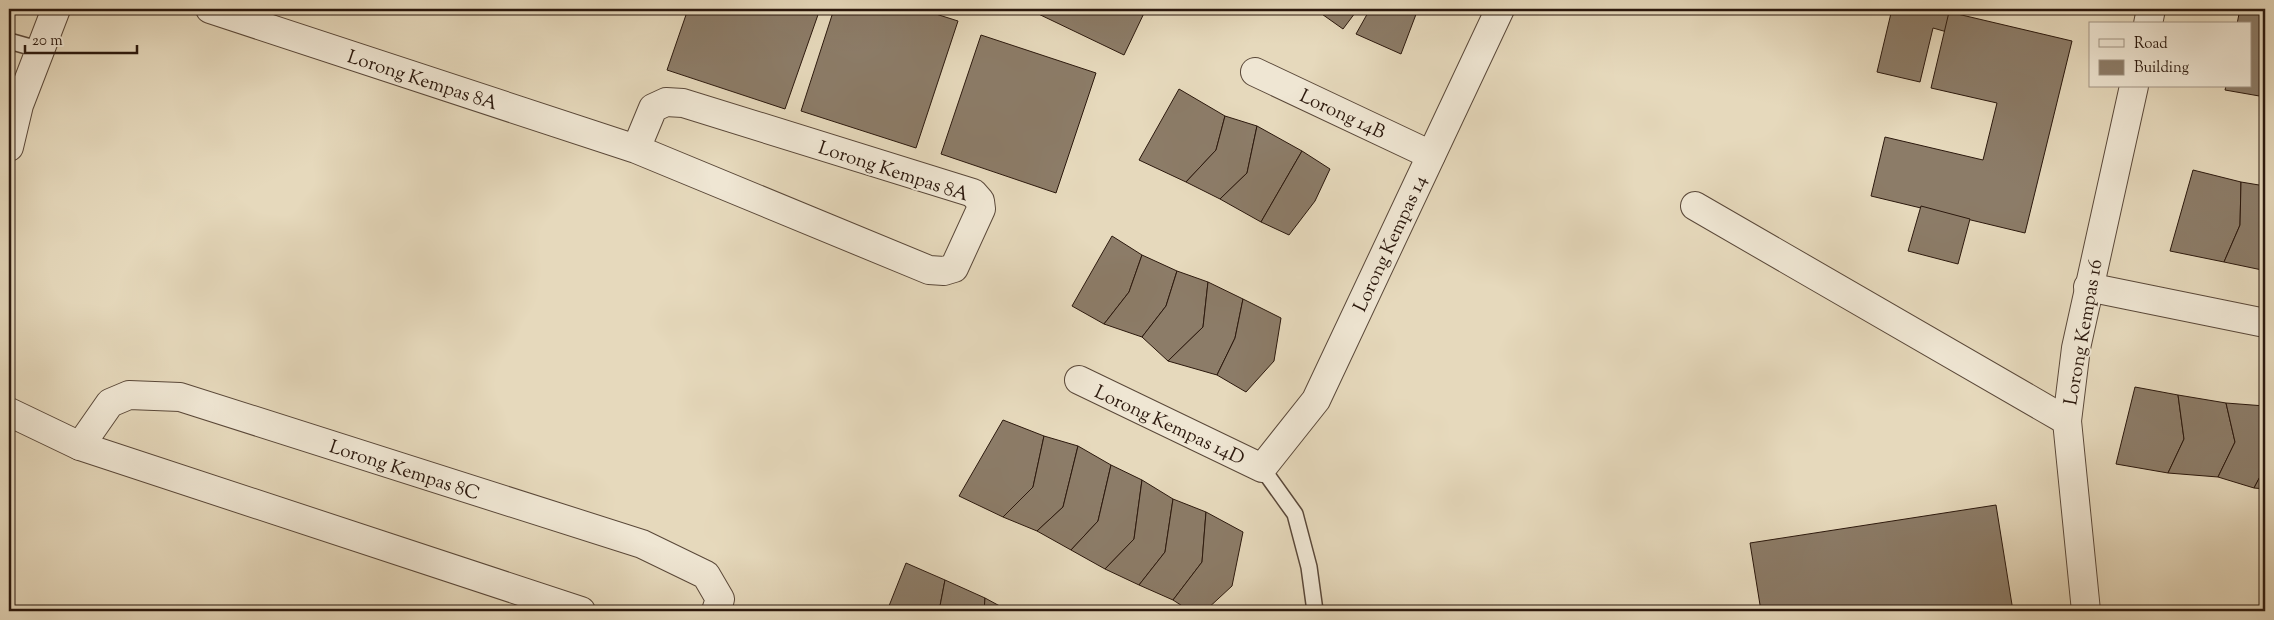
<svg xmlns="http://www.w3.org/2000/svg" width="2274" height="620" font-family="'Sorts Mill Goudy',serif">
  <rect width="100%" height="100%" fill="#e6d9bc"/>
  <filter id="stains"><feTurbulence type="fractalNoise" baseFrequency=".004" numOctaves="4"/><feColorMatrix values="0 0 0 0 .2 0 0 0 0 .09 0 0 0 0 .02 0 0 0 .5 -.17"/></filter>
  <radialGradient id="worn" r=".72"><stop offset=".6" stop-color="#630" stop-opacity="0"/><stop offset="1" stop-color="#630" stop-opacity=".3"/></radialGradient>
  <g fill="#8c7c68" stroke="#2b180d">
    <path d="M688,9H820L785,109L667,70Z"/>
    <path d="M834,9H920L958,21L916,148L801,111Z"/>
    <path d="M1028,9H1146L1124,55Z"/>
    <path d="M1321,9H1358L1343,29L1319,12Z"/>
    <path d="M1370,9H1418L1401,54L1356,34Z"/>
    <path d="M1892,9H1960L1954,34L1933,28L1920,82L1877,72Z"/>
    <path d="M2240,9H2265V97L2225,90L2226,86H2250V24H2237Z"/>
    <path d="M1949,12L2072,41L2025,233L1871,196L1885,137L1983,160L1997,103L1931,88Z"/>
    <path d="M981,35L1096,73L1056,193L941,154Z"/>
    <path d="M1179,89L1225,116L1216,150L1186,182L1139,160Z"/>
    <path d="M1225,116L1257,126L1247,173L1220,199L1186,182L1216,150Z"/>
    <path d="M1257,126L1302,151L1261,222L1220,199L1247,173Z"/>
    <path d="M1302,151L1330,169L1315,201L1289,235L1261,222Z"/>
    <path d="M2193,170L2241,182L2240,225L2224,262L2170,251Z"/>
    <path d="M2241,182L2265,186V264L2262,270L2224,262L2240,225Z"/>
    <path d="M1921,206L1970,219L1958,264L1908,251Z"/>
    <path d="M1112,236L1142,255L1129,292L1104,324L1072,306Z"/>
    <path d="M1142,255L1177,271L1166,306L1142,337L1104,324L1129,292Z"/>
    <path d="M1177,271L1208,282L1203,327L1168,361L1142,337L1166,306Z"/>
    <path d="M1208,282L1243,299L1235,338L1217,375L1168,361L1203,327Z"/>
    <path d="M1243,299L1281,318L1274,361L1246,392L1217,375L1235,338Z"/>
    <path d="M2135,387L2178,395L2184,439L2168,473L2116,464Z"/>
    <path d="M2178,395L2226,403L2235,442L2218,477L2168,473L2184,439Z"/>
    <path d="M2226,403L2265,406V467L2254,488L2218,477L2235,442Z"/>
    <path d="M1003,420L1044,436L1033,487L1003,517L959,496Z"/>
    <path d="M1044,436L1078,446L1063,507L1037,531L1003,517L1033,487Z"/>
    <path d="M1078,446L1111,465L1098,521L1071,550L1037,531L1063,507Z"/>
    <path d="M1111,465L1142,480L1134,539L1105,569L1071,550L1098,521Z"/>
    <path d="M2265,467V489L2254,488Z"/>
    <path d="M1142,480L1173,499L1165,552L1139,585L1105,569L1134,539Z"/>
    <path d="M1173,499L1206,512L1202,562L1173,600L1139,585L1165,552Z"/>
    <path d="M1996,505L2013,611H1761L1750,543Z"/>
    <path d="M1206,512L1243,532L1232,586L1205,611H1190L1173,600L1202,562Z"/>
    <path d="M906,563L945,580L939,611H887Z"/>
    <path d="M945,580L985,598L984,611H939Z"/>
    <path d="M985,598L1009,611H984Z"/>
  </g>
  <g fill="none" stroke-linecap="round" stroke-linejoin="round">
    <defs>
      <g id="service">
        <path d="M9,41L41,50"/>
        <path d="M1262,468L1295,514L1309,567L1315,611"/>
      </g>
      <g id="minor">
        <path d="M210,9L636,149L929,270L944,271L954,268L981,209L980,201L973,193L683,103L666,102L653,108L636,149"/>
        <path d="M2148,24L2151,9"/>
        <path d="M1255,72L1431,155"/>
        <path d="M9,147L19,105L56,9"/>
        <path d="M1695,206L2067,421"/>
        <path d="M2088,287L2265,323"/>
        <path d="M1079,380L1262,468L1316,400L1500,9"/>
        <path d="M9,412L80,446L581,611"/>
        <path d="M80,446L110,403L129,395L180,397L642,544L706,575L720,599L716,611"/>
        <path d="M2086,611L2067,421L2076,348L2134,86"/>
      </g>
    </defs>
    <use href="#service" stroke="#5a4839" stroke-width="18"/>
    <use href="#minor" stroke="#5a4839" stroke-width="30"/>
    <use href="#service" stroke="#efe6d3" stroke-width="15"/>
    <use href="#minor" stroke="#efe6d3" stroke-width="28"/>
  </g>
  <g text-anchor="middle" stroke-width="4" stroke-linejoin="round" paint-order="stroke">
    <g font-size="19" fill="#2b180d" stroke="#efe6d3">
      <text transform="translate(423 79) rotate(18)" y="7">Lorong Kempas 8A</text>
      <text transform="translate(1343 113) rotate(25)" y="7">Lorong 14B</text>
      <text transform="translate(894 170) rotate(18)" y="7">Lorong Kempas 8A</text>
      <text transform="translate(1389 243) rotate(-65)" y="7">Lorong Kempas 14</text>
      <text transform="translate(2082 332) rotate(-80)" y="7">Lorong Kempas 16</text>
      <text transform="translate(1170 424) rotate(25)" y="7">Lorong Kempas 14D</text>
      <text transform="translate(405 469) rotate(18)" y="7">Lorong Kempas 8C</text>
    </g>
  </g>
  <rect width="2274" height="620" fill="none" stroke="#e6d9bc" stroke-width="30"/>
  <rect x="10" y="10" width="2254" height="600" fill="none" stroke="#2b180d" stroke-width="2.5"/>
  <rect x="15" y="15" width="2244" height="590" fill="none" stroke="#2b180d"/>
  <rect x="2089" y="22" width="162" height="65" fill="#efe6d3" stroke="#a19484"/>
  <rect x="2099" y="39" width="25" height="8" fill="#efe6d3" stroke="#a19484"/>
  <text x="2134" y="48" font-size="15" fill="#2b180d">Road</text>
  <rect x="2099" y="60" width="25" height="15" fill="#8c7c68" stroke="#a19484"/>
  <text x="2134" y="72" font-size="15" fill="#2b180d">Building</text>
  <path d="M25 45v8h112v-8" fill="none" stroke="#2b180d" stroke-width="2.5"/>
  <text x="32" y="45" font-size="15" fill="#2b180d" stroke="#efe6d3" stroke-width="4" paint-order="stroke">20 m</text>
  <rect width="100%" height="100%" filter="url(#stains)"/>
  <rect width="100%" height="100%" fill="url(#worn)"/>
</svg>
